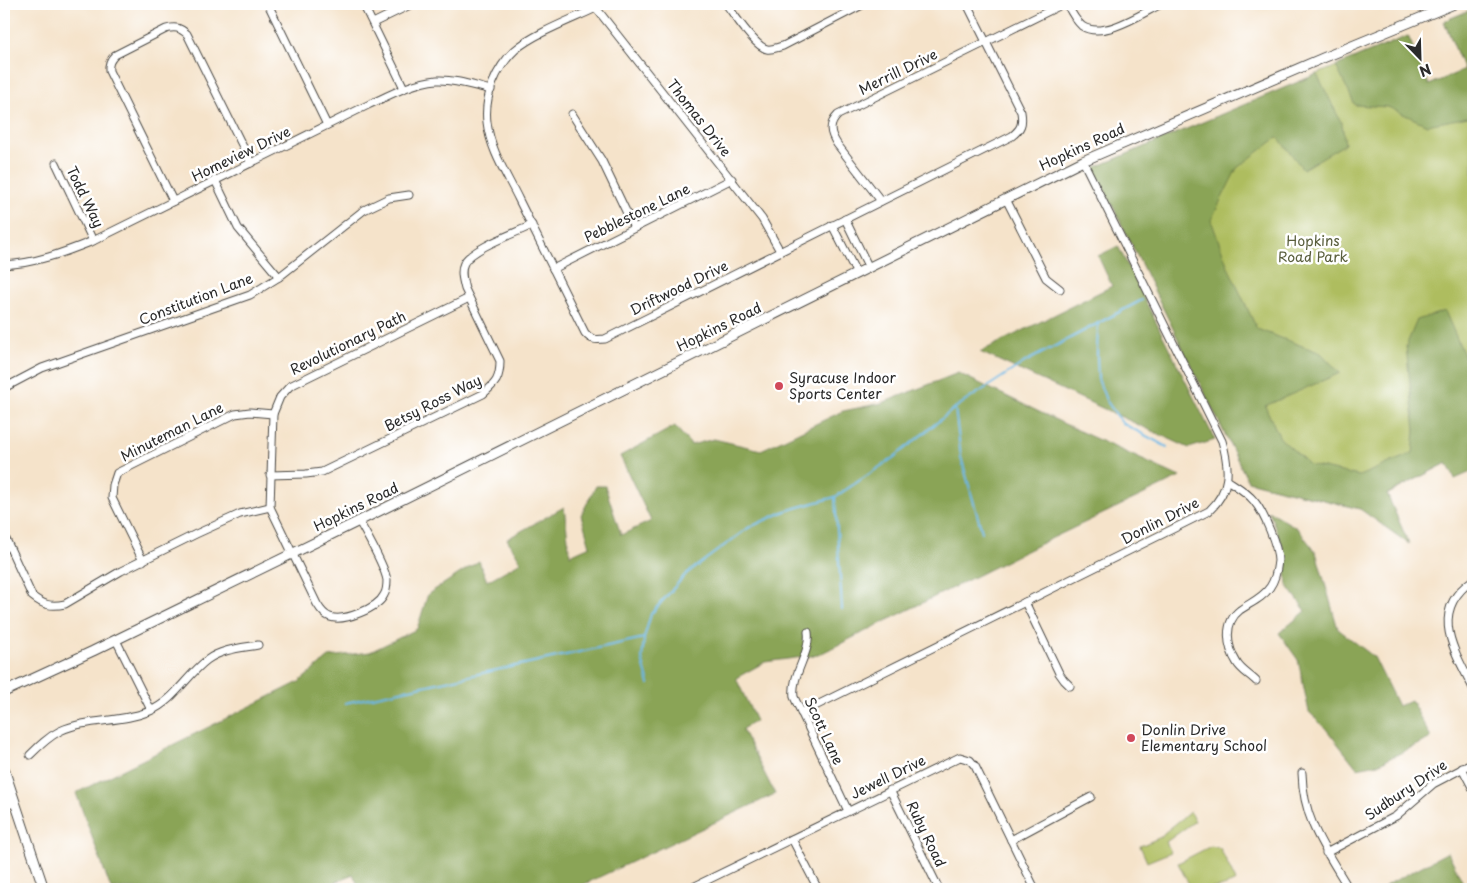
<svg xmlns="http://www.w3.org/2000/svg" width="1477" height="893" font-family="'Playpen Sans',sans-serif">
  <rect width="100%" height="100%" fill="#fff"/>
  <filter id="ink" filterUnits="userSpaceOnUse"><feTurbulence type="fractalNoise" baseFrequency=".02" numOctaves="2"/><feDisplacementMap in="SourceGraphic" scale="10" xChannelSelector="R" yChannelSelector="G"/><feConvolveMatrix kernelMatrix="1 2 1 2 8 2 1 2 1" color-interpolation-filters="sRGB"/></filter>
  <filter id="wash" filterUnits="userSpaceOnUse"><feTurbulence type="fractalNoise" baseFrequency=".0096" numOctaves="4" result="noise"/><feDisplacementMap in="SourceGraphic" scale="20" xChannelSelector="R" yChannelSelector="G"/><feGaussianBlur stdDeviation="1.12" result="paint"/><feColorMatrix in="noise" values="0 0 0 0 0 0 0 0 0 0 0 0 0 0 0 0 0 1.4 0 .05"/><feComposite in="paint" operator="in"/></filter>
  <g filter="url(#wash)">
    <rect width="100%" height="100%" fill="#f5e3ca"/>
    <g fill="#aebd5f" stroke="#6c7445">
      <path d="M1473,9V449L1360,509L1248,481L1094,168L1408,36L1429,85L1464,70L1444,21Z"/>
      <path d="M1190,812L1195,821L1166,842L1171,852L1147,862L1140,846L1161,837L1164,833Z"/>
      <path d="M1211,846L1220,848L1236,881C1225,887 1200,893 1190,885C1185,879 1182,870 1178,863Z"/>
    </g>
    <g fill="#8aa456" stroke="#5a6840">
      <path d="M1473,9V116L1427,125L1388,107L1355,105L1336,66L1408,36L1429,85L1464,70L1444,21Z"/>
      <path d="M1317,74L1342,124L1345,144L1303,169L1278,137L1237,168L1211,220L1228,267L1257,329L1321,353L1340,373L1265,406L1280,438L1310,465L1359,476L1413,453L1415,430L1406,346L1417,320L1445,311L1473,376V471L1455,479L1447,463L1387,494L1409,544L1360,509L1248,481L1094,168Z"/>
      <path d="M1118,246L1215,440L1189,448L980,352L1112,286L1098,256Z"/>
      <path d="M958,373L1075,429L1180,477L1040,544L818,655L765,662L736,678L756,721L742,729L775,794L574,889H360L353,874L322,889H111L76,793L299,682L329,657L370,652L417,629L428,594L479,561L487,581L521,562L507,539L564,507L570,555L590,546L581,515L596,486H605L621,535L651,521L620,456L675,426L691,445L714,439L761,450L843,411L882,403Z"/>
      <path d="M1269,511L1297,528L1316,552L1338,629L1374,657L1398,706L1411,700L1431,738L1378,764L1357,768L1326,729L1309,712L1298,660L1279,633L1306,611L1287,585L1284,551Z"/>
      <path d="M1448,852L1466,889H1387L1385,886Z"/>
    </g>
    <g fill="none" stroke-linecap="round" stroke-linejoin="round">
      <g stroke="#6bb8e5" stroke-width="2">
        <path d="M1098,323L1097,354L1098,379L1106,400L1122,423L1167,447"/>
        <path d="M955,408L961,457L982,532"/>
        <path d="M835,497L842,609"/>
        <path d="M644,638L642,659L649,684"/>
        <path d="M345,703L644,638L651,614L686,574L748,528L785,511L835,497L893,458L955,408L1025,362L1142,300"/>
      </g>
    </g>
  </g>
  <g filter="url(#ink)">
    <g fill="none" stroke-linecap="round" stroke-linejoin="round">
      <defs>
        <g id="minor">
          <path d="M268,4L327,125"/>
          <path d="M363,4L404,88"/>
          <path d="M593,4L762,219L780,251"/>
          <path d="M726,4C734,14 755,47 767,49C772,50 778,47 783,46L864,4"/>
          <path d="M1067,4C1071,12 1075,20 1082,26C1103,40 1141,14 1161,4"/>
          <path d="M596,8C573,19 533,34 515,50C496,68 484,96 487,122C490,150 507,175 519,200C541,244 563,288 585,333C591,340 595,340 605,339L1012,136C1021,129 1023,124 1021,112L967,4"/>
          <path d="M373,23L412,4"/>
          <path d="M572,114L602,161L634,228"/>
          <path d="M56,163L93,241"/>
          <path d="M215,180L238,228L279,277"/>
          <path d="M1006,199L1046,278L1060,289"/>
          <path d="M173,201L109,71C108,64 110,60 115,55L166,29C176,26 180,28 187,34L251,163"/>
          <path d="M881,201L837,144C830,133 828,125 838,115L1063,4"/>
          <path d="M845,219L869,268"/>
          <path d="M832,225L857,274"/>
          <path d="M4,265C36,263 63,253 93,241L368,105C390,95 413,82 437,80C455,79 474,86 491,90"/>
          <path d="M553,269L732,179"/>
          <path d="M4,388L42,368L250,295L279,277L364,210L389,198L409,195"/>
          <path d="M270,475L306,474L322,472L483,394C496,383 500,379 500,361L465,289C463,281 460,271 464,263C472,248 516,233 532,225"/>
          <path d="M1227,480C1236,486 1247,492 1254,501C1264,513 1278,546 1278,561C1277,570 1275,580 1270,587C1263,598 1250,603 1240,610C1223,623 1227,647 1237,663C1241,670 1250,675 1256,681"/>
          <path d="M359,521C367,536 384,564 387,580C387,584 386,592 384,595C378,608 344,622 330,617C324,615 320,609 317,604L270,507L273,414L280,397L290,386L469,298"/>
          <path d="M4,535L32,596C43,605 51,607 65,604L121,571L196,534L240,514L270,507"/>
          <path d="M143,561L112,498L113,485L117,473L235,414L250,412L273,414"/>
          <path d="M1473,580C1428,611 1454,650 1473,688"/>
          <path d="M1025,602L1059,673L1064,680L1070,686"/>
          <path d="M808,632C811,654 791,674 794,697L848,811"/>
          <path d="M116,640L151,710"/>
          <path d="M801,713L1209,511C1231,490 1230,469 1222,441L1083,161"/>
          <path d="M30,755C39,746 48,737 60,731C88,718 121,723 150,711C174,701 187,675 207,660C222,649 241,648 258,645"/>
          <path d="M1462,768L1473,789"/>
          <path d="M1302,773C1303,821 1326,850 1349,889"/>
          <path d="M890,790L939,889"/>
          <path d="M4,807L15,802"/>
          <path d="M792,839L818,889"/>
          <path d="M1011,840L1091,797"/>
          <path d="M1326,853L1396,816L1433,784L1473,763"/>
          <path d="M689,889L960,757L970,760L975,766L1035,889"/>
        </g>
        <g id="tertiary">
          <path d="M4,692L93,651L359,521L1083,161L1323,58L1454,4"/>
          <path d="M4,769L44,889"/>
        </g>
      </defs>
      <use href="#minor" stroke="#494743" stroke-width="9"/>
      <use href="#tertiary" stroke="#494743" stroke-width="11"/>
      <use href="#minor" stroke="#fff" stroke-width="7"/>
      <use href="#tertiary" stroke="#fff" stroke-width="9"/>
    </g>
  </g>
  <g fill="#d1495b" stroke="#fff" stroke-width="2">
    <circle cx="779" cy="386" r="5"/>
    <circle cx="1131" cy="738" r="5"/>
  </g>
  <g text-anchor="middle" stroke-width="5" stroke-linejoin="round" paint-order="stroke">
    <g font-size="14" fill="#2b2b2b" stroke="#fff">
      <text transform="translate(898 72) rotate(-26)" y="5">Merrill Drive</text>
      <text transform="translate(699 118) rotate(52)" y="5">Thomas Drive</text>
      <text transform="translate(1082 147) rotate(-25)" y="5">Hopkins Road</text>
      <text transform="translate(241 154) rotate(-26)" y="5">Homeview Drive</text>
      <text transform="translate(85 197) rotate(64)" y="5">Todd Way</text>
      <text transform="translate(637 213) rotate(-26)" y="5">Pebblestone Lane</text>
      <text transform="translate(679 288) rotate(-26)" y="5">Driftwood Drive</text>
      <text transform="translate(196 299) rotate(-21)" y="5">Constitution Lane</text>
      <text transform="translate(719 327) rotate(-26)" y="5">Hopkins Road</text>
      <text transform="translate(348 343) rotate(-26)" y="5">Revolutionary Path</text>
      <text transform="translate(433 403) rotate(-27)" y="5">Betsy Ross Way</text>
      <text transform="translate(172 432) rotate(-27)" y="5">Minuteman Lane</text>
      <text transform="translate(356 507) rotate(-26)" y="5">Hopkins Road</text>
      <text transform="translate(1160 521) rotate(-27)" y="5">Donlin Drive</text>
      <text transform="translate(824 731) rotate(65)" y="5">Scott Lane</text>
      <text transform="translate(888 777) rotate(-26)" y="5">Jewell Drive</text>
      <text transform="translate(1406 790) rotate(-34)" y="5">Sudbury Drive</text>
      <text transform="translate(926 834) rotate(64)" y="5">Ruby Road</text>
    </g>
    <g font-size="14" fill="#595e3d" stroke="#fff">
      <text x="1313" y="246">Hopkins<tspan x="1313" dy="16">Road Park</tspan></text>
    </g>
    <g font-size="14" fill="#2b2b2b" stroke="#fff" text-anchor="start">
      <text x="789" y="383">Syracuse Indoor<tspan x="789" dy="16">Sports Center</tspan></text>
      <text x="1141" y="735">Donlin Drive<tspan x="1141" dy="16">Elementary School</tspan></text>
    </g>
  </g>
  <rect width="1477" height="893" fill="none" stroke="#fff" stroke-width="20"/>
  <g transform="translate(1420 58) rotate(157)" stroke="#ffffff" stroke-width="4" paint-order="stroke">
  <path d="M0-4L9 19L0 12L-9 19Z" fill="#2b2b2b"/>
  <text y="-8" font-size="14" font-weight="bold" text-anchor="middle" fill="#2b2b2b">N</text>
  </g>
</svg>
